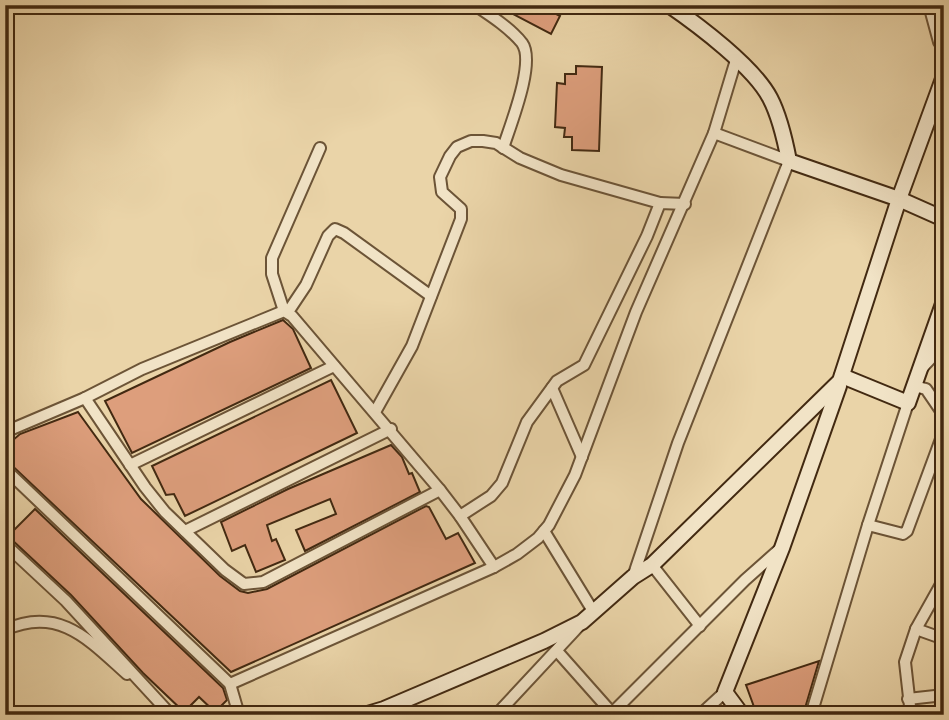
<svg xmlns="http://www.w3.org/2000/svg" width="949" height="720" font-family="Alegreya,serif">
  <rect width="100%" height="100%" fill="#ead4a8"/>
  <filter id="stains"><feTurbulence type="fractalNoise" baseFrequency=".00286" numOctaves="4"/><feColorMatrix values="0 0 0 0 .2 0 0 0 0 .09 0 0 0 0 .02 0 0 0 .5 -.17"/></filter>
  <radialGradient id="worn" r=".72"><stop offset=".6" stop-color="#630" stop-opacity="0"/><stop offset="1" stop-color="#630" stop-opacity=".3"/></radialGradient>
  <g fill="#dd9e7c" stroke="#422911" stroke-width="2">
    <path d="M496,5H540L560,16L551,34Z"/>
    <path d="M576,66L602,67L599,151L572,150V137H564L565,128L555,127L557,83L565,84V74H576Z"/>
    <path d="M283,320L293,329L311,368L132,453L105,401L230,342Z"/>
    <path d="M331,380L357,433L185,516L174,494L166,495L152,466Z"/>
    <path d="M78,412L141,499L220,576L240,591L248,593L267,589L426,506L429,507L446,539L458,533L475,563L231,672L5,459V447L20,434Z"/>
    <path d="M391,445L402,457L409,474L412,473L420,492L305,551L296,530L336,514L330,499L267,525L272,541L276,539L285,560L256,572L245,545L232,551L221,522L288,489Z"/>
    <path d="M35,509L223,688L227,700L215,712L199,697L184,712L143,673L71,595L12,540L6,538Z"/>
    <path d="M819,661L803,715H757L746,685Z"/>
  </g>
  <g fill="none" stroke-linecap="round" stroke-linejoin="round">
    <defs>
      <g id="street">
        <path d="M475,5C490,15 510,28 522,43C536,62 510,126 503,148"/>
        <path d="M929,5L939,42L944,49"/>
        <path d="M284,311L272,274V258L320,148"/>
        <path d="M288,312L306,285L328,236L335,229L344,233L431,296"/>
        <path d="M922,368L944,344"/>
        <path d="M914,386L926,389L941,411L944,419"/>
        <path d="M552,388L582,457"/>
        <path d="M85,398L145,487L165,512L225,570L244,584L263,582L440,490"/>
        <path d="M375,412L412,346L461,219V209L442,192L440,177L450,156L457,147L471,141H483L496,143L520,158L561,175L660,203"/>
        <path d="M5,432L85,398L142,369L284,311L292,316L440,490L460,516L494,567"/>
        <path d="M130,465L334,366"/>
        <path d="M5,469L230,684L239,715"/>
        <path d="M460,516L491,496L502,483L527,422L557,381L584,365L647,236L660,203L685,204"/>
        <path d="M868,525L903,534L907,531L944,431"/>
        <path d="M185,531L391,429"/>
        <path d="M544,531L593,611"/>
        <path d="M7,546L66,601L171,715"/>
        <path d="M652,565L700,626"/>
        <path d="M633,577L678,443L789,161L714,133"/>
        <path d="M916,629L944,579"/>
        <path d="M5,630C59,605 90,641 127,674"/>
        <path d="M557,651L612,713"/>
        <path d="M230,684L494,567L517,554L538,538L549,525L575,475L636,312L714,133L736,60"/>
        <path d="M908,699L944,695"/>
        <path d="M496,715L578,627"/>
        <path d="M610,715L745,580L781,548"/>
        <path d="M700,715L725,692"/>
        <path d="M811,715L868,525L908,403"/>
        <path d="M911,715L905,662L916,629L944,639"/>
      </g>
      <g id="secondary">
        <path d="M669,5C698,25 754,67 770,98C780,117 785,140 789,161L899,199L944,219"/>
        <path d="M842,376L908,403L944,301"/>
        <path d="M364,715L384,709L544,641L582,622L633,577L652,565L840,381L899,199L944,76"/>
        <path d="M742,715L725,692L782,548L839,386"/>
      </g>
    </defs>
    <use href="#street" stroke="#6c5437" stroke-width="14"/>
    <use href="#secondary" stroke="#422911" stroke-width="18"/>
    <use href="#street" stroke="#f1e3c6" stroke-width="10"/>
    <use href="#secondary" stroke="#f1e3c6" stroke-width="14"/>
  </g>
  <rect width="949" height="720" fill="none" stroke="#ead4a8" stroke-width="28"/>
  <rect x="7" y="7" width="935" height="706" fill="none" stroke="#422911" stroke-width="3.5"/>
  <rect x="14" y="14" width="921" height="692" fill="none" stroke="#422911" stroke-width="2"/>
  <rect width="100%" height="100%" filter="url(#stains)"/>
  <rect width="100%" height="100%" fill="url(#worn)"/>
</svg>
